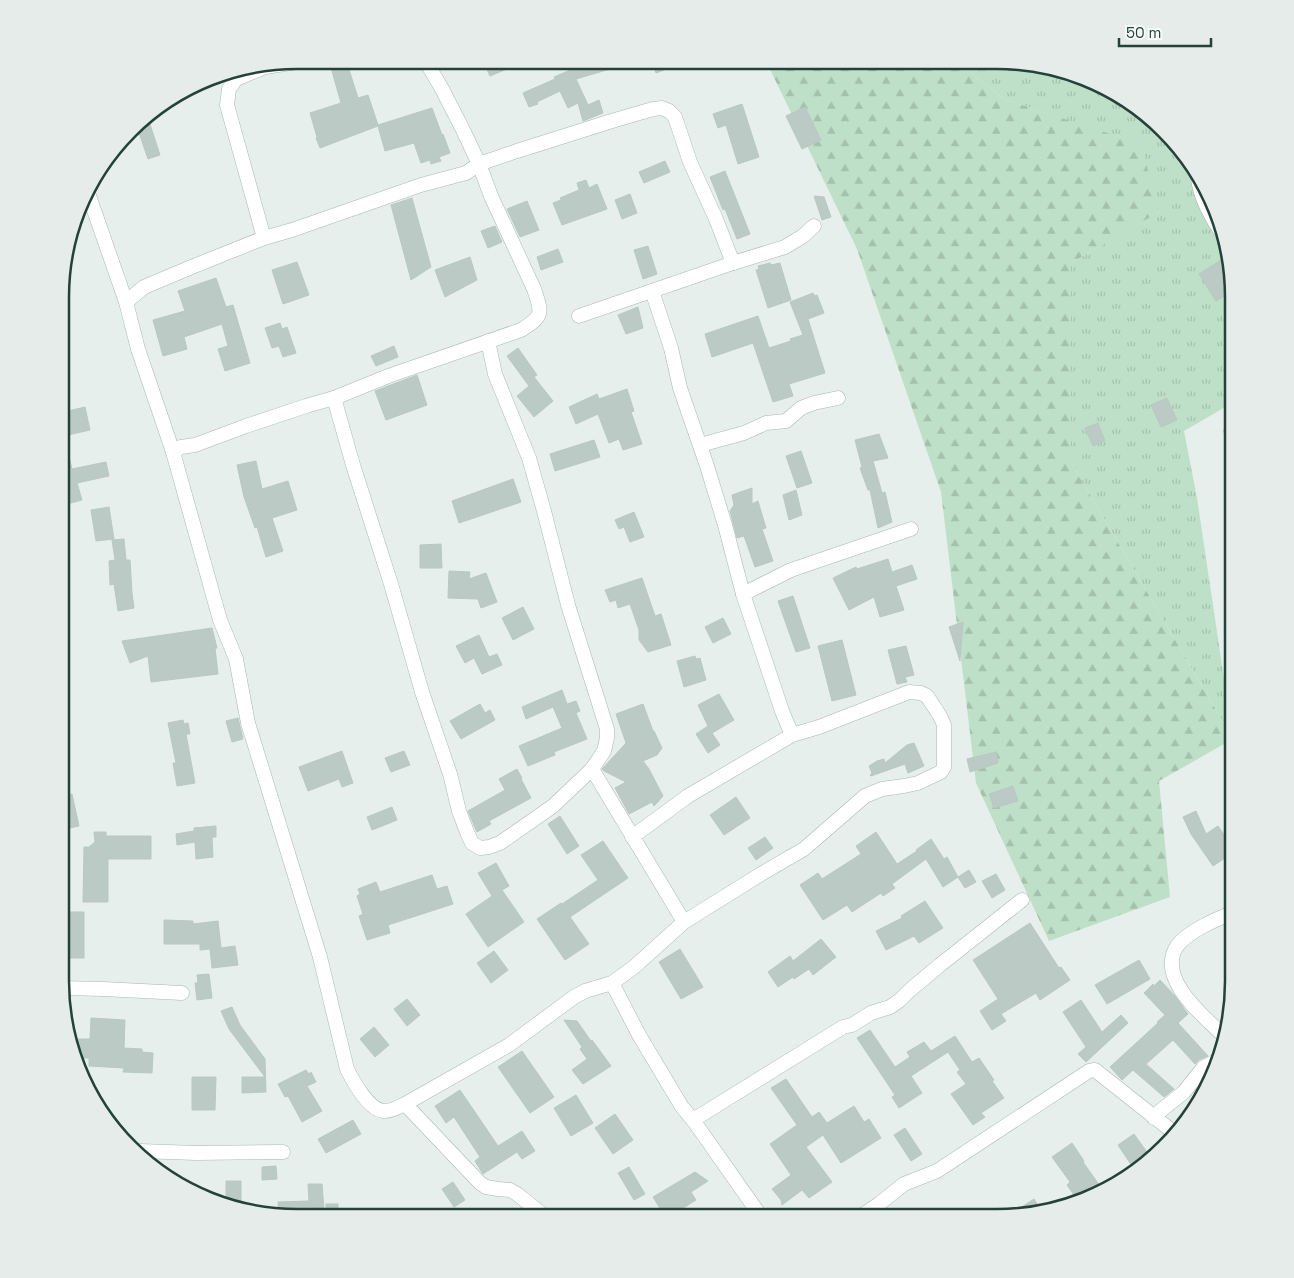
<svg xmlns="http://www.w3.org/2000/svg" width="1294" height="1278" font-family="'Space Grotesk',sans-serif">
  <defs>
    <pattern id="grass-tufts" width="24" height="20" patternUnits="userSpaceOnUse" patternTransform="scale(1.25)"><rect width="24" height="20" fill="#bfe0c8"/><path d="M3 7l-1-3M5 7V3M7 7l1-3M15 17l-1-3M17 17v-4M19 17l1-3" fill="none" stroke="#a4c1ad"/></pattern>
    <pattern id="forest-firs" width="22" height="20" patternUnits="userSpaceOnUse" patternTransform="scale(1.25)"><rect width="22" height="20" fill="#bfe0c8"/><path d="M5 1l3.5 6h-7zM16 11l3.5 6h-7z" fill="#a4c1ad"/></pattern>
  </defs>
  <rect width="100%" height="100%" fill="#e6efeb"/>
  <path fill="url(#grass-tufts)" d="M957,62H1028L1116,92L1185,153L1221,220L1234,282V402L1184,431L1197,498L1233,739L1071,462V263L1158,212L1141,145L1004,99Z"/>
  <path fill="url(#forest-firs)" d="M766,61L957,62L1004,99L1141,144L1159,212L1071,263V462L1233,739L1159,781L1170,897L1049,941L976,783L941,492L857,249Z"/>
  <g fill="#bbcac4" stroke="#b8c9c2">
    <path d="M343,60H346L358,98L368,95L378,125L432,108L442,135L443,134L450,153L439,157L441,161L431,164L430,160L421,163L414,143L385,151L378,126L320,148L316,138L317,137L310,113L341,103L330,64Z"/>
    <path d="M483,61H526L490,76Z"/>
    <path d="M605,61H608L610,69L576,79L588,105L599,100L603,113L583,121L578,103L568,108L560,91L537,102L538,104L529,107L523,93L555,79L554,77L568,71Z"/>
    <path d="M652,61H686V62L656,73Z"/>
    <path d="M742,104L759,157L738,164L726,125L718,128L713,114Z"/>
    <path d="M805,107L821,140L802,149L786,116Z"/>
    <path d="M147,115L160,155L148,159L136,124L141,119Z"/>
    <path d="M665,161L670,172L644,183L639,172Z"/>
    <path d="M725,171L750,234L737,239L725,209L723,210L710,177Z"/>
    <path d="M586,180L589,188L597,184L607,209L562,225L553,203L561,200L560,198L579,190L577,183Z"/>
    <path d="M630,194L637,213L622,219L615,200Z"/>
    <path d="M814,196L824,197L831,217L822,220Z"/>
    <path d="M412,198L431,267L411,280L391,205Z"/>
    <path d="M527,201L539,230L520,237L507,209Z"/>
    <path d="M495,226L502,242L488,248L481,231Z"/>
    <path d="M648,246L657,274L643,279L634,250Z"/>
    <path d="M558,249L563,262L541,270L537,257Z"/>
    <path d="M470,257L477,280L445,297L435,270Z"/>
    <path d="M1221,260L1233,280L1234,291L1216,301L1199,274Z"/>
    <path d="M297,262L309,295L283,304L272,270Z"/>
    <path d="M770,263L771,265L780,263L791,300L768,308L756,270L759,269L758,266Z"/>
    <path d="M216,278L226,307L233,305L250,363L225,371L218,349L228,346L222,324L184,337L187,349L163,356L153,320L185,311L178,291Z"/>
    <path d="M813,293L815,296L817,295L824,313L808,319L825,373L789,384L793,396L773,402L753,343L712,357L705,334L758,316L769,348L791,341L790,339L803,335L790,302Z"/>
    <path d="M638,307L643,328L626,334L618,315Z"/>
    <path d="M280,323L282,329L287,327L296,353L283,357L279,346L272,348L265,328Z"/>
    <path d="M394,346L398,357L376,366L371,356Z"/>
    <path d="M518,348L537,375L534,377L553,401L534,417L517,396L529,386L507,356Z"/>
    <path d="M417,375L427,405L386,420L375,391Z"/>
    <path d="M627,389L634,411L631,412L642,444L623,450L619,439L609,443L598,414L576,424L569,407L597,394L599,399Z"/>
    <path d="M1167,398L1177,420L1161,427L1151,405Z"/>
    <path d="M85,407L90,430L68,435L64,412Z"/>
    <path d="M1098,423L1105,441L1093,446L1085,428Z"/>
    <path d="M879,434L888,458L873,461L882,493L885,492L892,522L878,528L870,490H868L860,468L862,467L855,440Z"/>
    <path d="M594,440L600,457L555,471L550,454Z"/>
    <path d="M63,448H67L72,469L106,462L109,476L77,483L82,500L63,505Z"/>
    <path d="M801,451L812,483L797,488L786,456Z"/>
    <path d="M256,461L262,489L288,481L297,510L272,518L283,551L266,557L257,527L255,528L244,497L237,465Z"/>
    <path d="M513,479L521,502L459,523L452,501Z"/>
    <path d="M752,488V504L758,501L766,528L762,529L773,561L755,567L744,536L737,538L730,511L734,505L732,495Z"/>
    <path d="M796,490L802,515L789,520L783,495Z"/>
    <path d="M109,507L114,539L96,541L91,510Z"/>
    <path d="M634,512L644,537L630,542L624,527L619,529L615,520Z"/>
    <path d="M124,539L126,560H130L132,593L134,608L118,611L114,584L110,585L109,561L115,560L112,540Z"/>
    <path d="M441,544L442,568H420V545Z"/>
    <path d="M888,559L892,572L912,565L917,579L896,586L904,610L880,617L874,597L849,610L833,578L856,567L857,569Z"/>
    <path d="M449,571L470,572L469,579L486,573L497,602L481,608L478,599L448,598Z"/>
    <path d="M642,578L655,616L661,614L671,645L648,652L639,640V630L630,604L618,608L616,600L610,602L605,590Z"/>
    <path d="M793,596L810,648L796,652L778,601Z"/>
    <path d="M523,607L534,629L513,640L502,618Z"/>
    <path d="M723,618L731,634L713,643L705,627Z"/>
    <path d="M963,622L960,660V661L949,627Z"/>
    <path d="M212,628L217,648H215L218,674L151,682L148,656L130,663L122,641Z"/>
    <path d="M479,635L489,657L497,654L502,665L482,674L474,658L465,663L456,646Z"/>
    <path d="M842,640L856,695L832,701L818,646Z"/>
    <path d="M906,646L914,675L905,677L907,682L897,684L888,650Z"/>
    <path d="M695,656L696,659L700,658L706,680L684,687L677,661Z"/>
    <path d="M562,690L567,704L576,701L580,711L576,713L587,739L554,752L555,755L528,766L519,746L562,728L553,707L526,719L522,707Z"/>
    <path d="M719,694L734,720L712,733L720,745L708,753L696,734L708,726L698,705Z"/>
    <path d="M480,704L485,713L490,710L495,720L461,739L450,721Z"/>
    <path d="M643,704L653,731H654L662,748L657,755L643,761L649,769L663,796L654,806L652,802L629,814L615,788L626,782L604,771L602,769L626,743L616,714Z"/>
    <path d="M238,718L243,739L232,742L226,721Z"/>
    <path d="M183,720L184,724L188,723L190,734H186L195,783L177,786L173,763H176L168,723Z"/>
    <path d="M914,743L924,766L908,773L905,764L871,776L870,775L872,773L869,766L877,761L884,759L885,763L907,745Z"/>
    <path d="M342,751L353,783L342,787L339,779L308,791L299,767Z"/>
    <path d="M404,751L410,765L391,772L385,758Z"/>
    <path d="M996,752L998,763L970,772L967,759Z"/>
    <path d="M517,769L522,778L521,779L531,798L489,821L491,824L477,832L468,811L505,790L499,779Z"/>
    <path d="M1013,786L1018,801L994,808L989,794Z"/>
    <path d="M72,794L79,826L61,830L62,796Z"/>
    <path d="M736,797L750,818L724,835L710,815Z"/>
    <path d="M392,807L397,820L372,830L367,817Z"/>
    <path d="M1196,811L1206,834L1218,826L1234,849V852L1213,866L1191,834L1183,817Z"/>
    <path d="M560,816L579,846L567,854L548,824Z"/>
    <path d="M216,826V837H212L213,857L196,859L195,842L177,845L176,834L194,831V828Z"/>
    <path d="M94,832H106V836H151V859H108V902H83L84,847H89L95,842Z"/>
    <path d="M876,832L897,864L917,851L916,850L931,839L944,859L947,857L958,877L943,887L926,859L892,884L895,888L883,896L881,893L852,912L847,905L823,920L800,885L818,873L822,879L861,854L856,846Z"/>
    <path d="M765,837L773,848L756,860L748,848Z"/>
    <path d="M603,841L628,878L570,917L589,944L565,960L537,919L561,903L562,904L598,880L581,855Z"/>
    <path d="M496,863L509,886L502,890L524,922L488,947L466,914L492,896L478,873Z"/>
    <path d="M969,870L976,882L965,888L958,877Z"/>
    <path d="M996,874L1005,890L992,898L982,881Z"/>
    <path d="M432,875L437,889L447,886L453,904L388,925L390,933L367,940L359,916L363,914L357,896L360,894L358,889L376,882L380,892Z"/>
    <path d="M925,901L943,928L919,943L914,936L886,950L876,931L902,918L901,916Z"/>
    <rect x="64" y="912" width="20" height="46"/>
    <path d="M164,920L193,921V924L218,921L221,948L235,946L238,965L212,968L210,949L200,950V944H164Z"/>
    <path d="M1030,923L1059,968L1061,967L1070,980L1040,1000L1036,993L1001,1014L1006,1021L992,1030L980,1011L998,999L973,960Z"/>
    <path d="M821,939L836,957L813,975L809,969L794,979L793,977L778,987L768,972L790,956L793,961Z"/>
    <path d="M680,949L703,987L681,999L659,962Z"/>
    <path d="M494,951L508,970L491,983L477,963Z"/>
    <path d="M1139,960L1150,979L1107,1004L1095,985Z"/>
    <path d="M209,974L212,998L197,1000L195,983H198L197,975Z"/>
    <path d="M1160,980L1175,996L1188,1014L1178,1023L1208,1056L1199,1060L1195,1064L1173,1040L1146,1064L1174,1089L1164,1097L1133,1070L1122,1080L1110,1067L1158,1023L1157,1022L1165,1015L1144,993L1153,984L1154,986Z"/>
    <path d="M407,999L420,1015L407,1026L394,1009Z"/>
    <path d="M1081,1000L1102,1032L1121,1015L1128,1023L1086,1062L1078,1054L1086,1047L1063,1012Z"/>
    <path d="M232,1007L240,1025L265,1059L266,1092L242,1093V1077H265L229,1029L221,1011Z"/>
    <path d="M91,1018L125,1020L124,1048L142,1049V1052L153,1053L152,1073L123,1072L124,1068L89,1066V1058H73L69,1039H90Z"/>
    <path d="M564,1020L577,1021L591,1041L592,1040L611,1066L583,1084L572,1070L587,1059L580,1049L582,1047Z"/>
    <path d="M374,1027L389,1045L375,1057L360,1039Z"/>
    <path d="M870,1030L895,1067L910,1057L907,1052L924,1042L931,1051L955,1036L972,1062L979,1058L994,1080L992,1081L1004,1098L981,1113L985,1117L973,1125L951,1094L966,1084L957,1072L960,1070L948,1052L911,1076L922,1093L899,1108L892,1097L895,1095L857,1038Z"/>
    <path d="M522,1051L554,1097L530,1113L498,1067Z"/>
    <path d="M306,1070L309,1074L311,1072L316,1082L307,1086L322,1111L302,1122L288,1096L285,1097L278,1084Z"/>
    <path d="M192,1077H216L215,1110H192Z"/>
    <path d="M786,1079L812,1117L819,1112L827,1123L854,1106L864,1122L869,1119L881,1138L841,1163L823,1135L806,1147L832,1182L809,1198L802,1190L782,1205L781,1200L772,1189L791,1175L770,1144L797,1125L771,1088Z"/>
    <path d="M460,1090L498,1146L522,1131L535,1151L522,1159L517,1152L483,1174L475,1161L480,1157L454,1117L446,1123L435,1106Z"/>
    <path d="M576,1095L593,1123L571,1136L554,1108Z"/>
    <path d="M615,1114L633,1140L613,1154L595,1128Z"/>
    <path d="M353,1120L361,1134L326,1153L318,1139Z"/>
    <path d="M905,1128L922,1154L911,1161L894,1135Z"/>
    <path d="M1134,1134L1149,1155L1132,1166L1118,1145Z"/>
    <path d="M1072,1143L1084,1161L1083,1162L1100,1186L1079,1202L1067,1185L1070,1182L1052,1157Z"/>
    <path d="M276,1166L277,1179L262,1180V1167Z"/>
    <path d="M629,1167L645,1194L634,1200L618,1173Z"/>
    <path d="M695,1172L708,1181L691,1192L696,1200L680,1210L682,1213L674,1218H666L653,1197Z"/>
    <path d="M226,1181H241V1207L226,1203Z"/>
    <path d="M453,1182L465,1200L454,1207L442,1189Z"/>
    <path d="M308,1184H322L324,1210L294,1211L295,1218L279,1217L278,1202L309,1201Z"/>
    <path d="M1034,1199L1042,1212L1012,1218H1005Z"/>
    <rect x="326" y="1204" width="12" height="14"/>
  </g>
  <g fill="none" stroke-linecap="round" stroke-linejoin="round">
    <defs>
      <g id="minor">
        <path d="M1198,177C1199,196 1213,221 1224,236"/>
        <path d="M87,190L126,302L138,349L173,452L220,620L236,659L248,723L320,957L347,1069C353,1081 368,1109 383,1111C390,1112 399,1107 405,1104L509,1045L574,997L585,991L612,983L634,967L684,922L761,874L804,849L865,796L882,789L904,786L918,783L941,772L944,767V725L940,716L927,696L921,693L909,692L819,727L792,735"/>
        <path d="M264,238L227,105L229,89L236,79L265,67L310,60"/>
        <path d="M126,302L144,287L194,266L264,238L292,230L421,185L466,173L479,164L517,151L615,120L653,109L662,108L669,111L675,117L690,162L716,219L733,263"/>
        <path d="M579,316L733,263L785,247L803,236L814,226"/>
        <path d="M334,398L353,465L391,584L422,692L450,774L459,811L467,832L472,843L480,848L489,847L500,843L553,806L592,769L604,751L607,738V729L568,605L544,511L529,458L495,374L488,341"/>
        <path d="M1231,431L1234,430"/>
        <path d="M700,445L744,433L766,423L786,421L801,408L814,403L838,398"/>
        <path d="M173,452L181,447L195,445L246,426L306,406L334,398L391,375L521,330C544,316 542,313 534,289L491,196L479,164L463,130L442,89L425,60"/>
        <path d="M743,594L791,570L911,529"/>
        <path d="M592,769L684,922"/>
        <path d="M632,837L688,796L792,735L782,711L743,594L725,525L707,466L680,388L671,348L652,291"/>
        <path d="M612,983L639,1035L682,1107L693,1120L762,1218"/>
        <path d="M61,988L103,989L182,993"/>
        <path d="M1223,1035C1203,1016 1156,978 1177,946C1188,931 1217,919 1234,912"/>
        <path d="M405,1104L480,1183L486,1187L498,1189L510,1190L517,1194L547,1218"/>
        <path d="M1154,1118L1159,1112L1184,1092L1203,1068L1216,1061"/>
        <path d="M693,1120L843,1027L852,1025L871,1013L890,1007L900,1000L910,990L940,965L1022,900"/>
        <path d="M140,1151L196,1153L283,1152"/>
        <path d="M858,1218L879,1204L904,1184L937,1171L1089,1071L1095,1070L1172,1131"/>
      </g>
    </defs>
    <use href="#minor" stroke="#a8b8b2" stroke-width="15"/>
    <use href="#minor" stroke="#fff" stroke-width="14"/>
  </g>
  <path d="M0 0H1294V1278H0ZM297 69H997A228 228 0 0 1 1225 297V981A228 228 0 0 1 997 1209H297A228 228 0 0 1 69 981V297A228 228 0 0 1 297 69Z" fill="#e6ecea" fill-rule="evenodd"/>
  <path fill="none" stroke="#24423a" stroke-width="2.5" d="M297 69H997A228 228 0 0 1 1225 297V981A228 228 0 0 1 997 1209H297A228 228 0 0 1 69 981V297A228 228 0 0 1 297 69Z"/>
  <path d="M1119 38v8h92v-8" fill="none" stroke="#24423a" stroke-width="2.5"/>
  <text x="1126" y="38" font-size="15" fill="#24423a" stroke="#f7fbf9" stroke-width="4" paint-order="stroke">50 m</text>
</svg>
